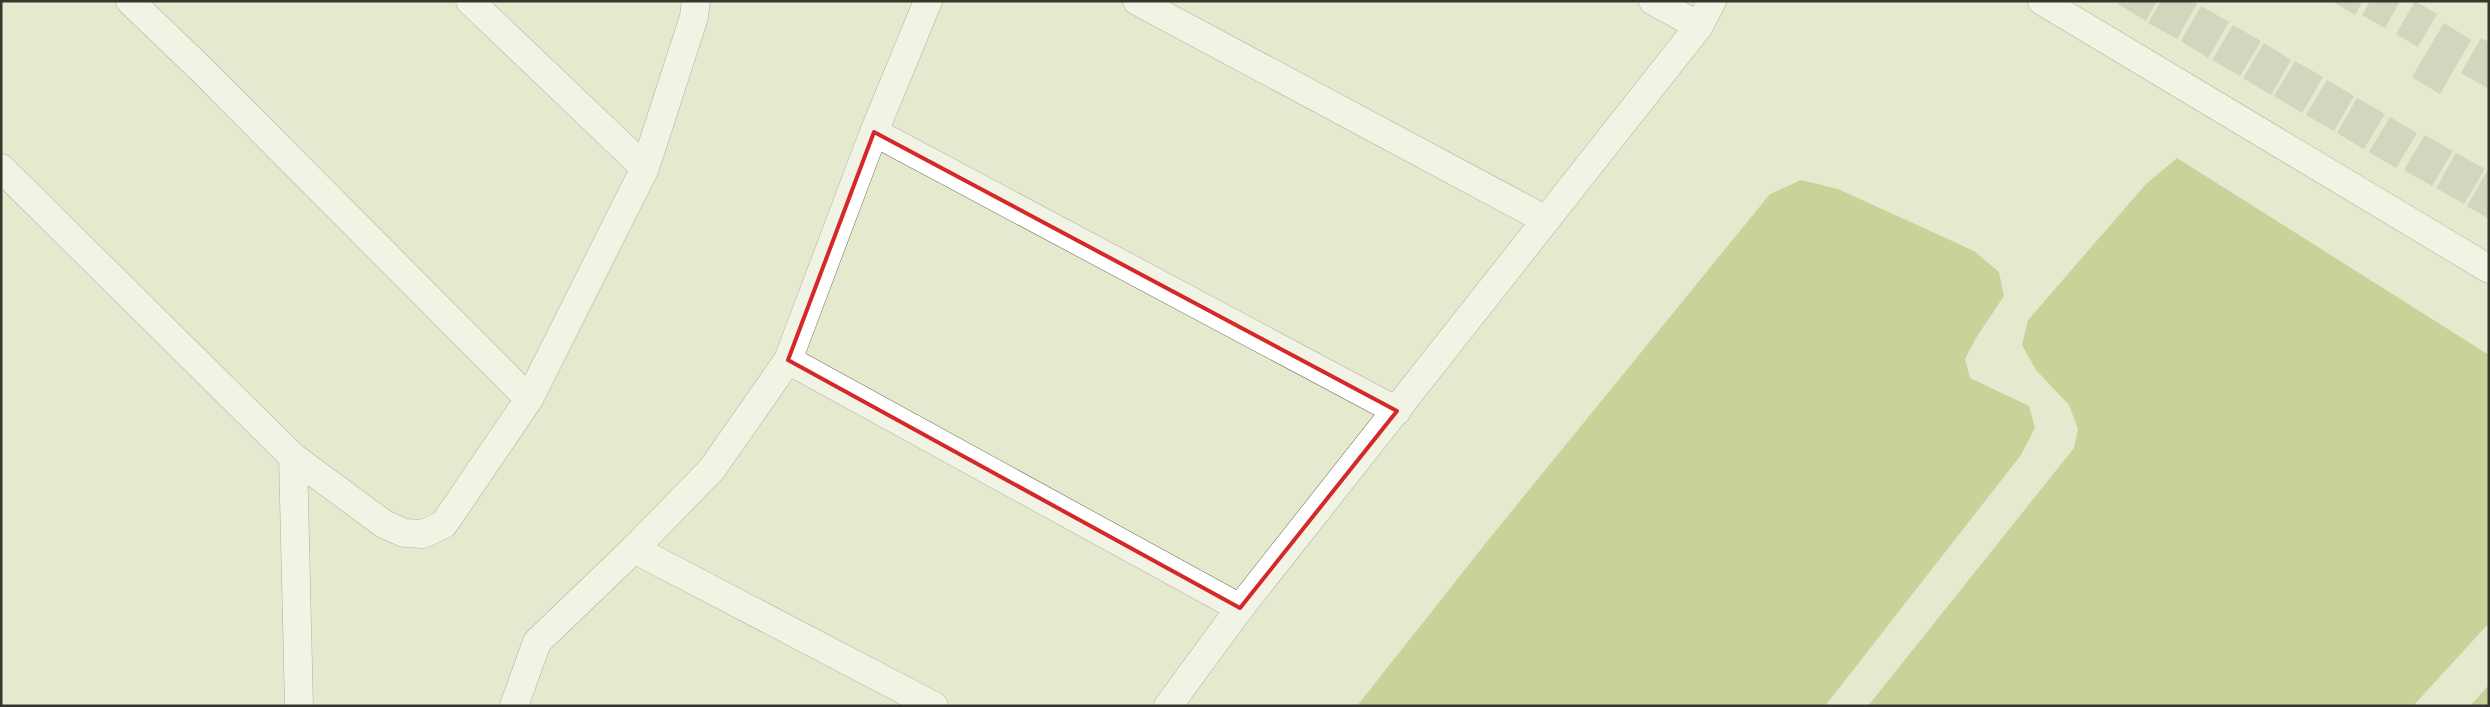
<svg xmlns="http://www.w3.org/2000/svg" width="2490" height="707" font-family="'Source Sans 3',sans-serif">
  <rect width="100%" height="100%" fill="#e5eacf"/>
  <g fill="#a7b556">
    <path d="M2177,158L2489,355V623L2413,706H1868L2074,448L2078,429L2069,405L2036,370L2022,345L2028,320L2146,184Z"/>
    <path d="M1801,180L1838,189L1974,251L1999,272L2004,296L1976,338L1965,359L1970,378L2029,406L2035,428L2021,455L1825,706H1357L1489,539L1770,194Z"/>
    <path d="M2489,685V706H2470Z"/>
  </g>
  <g fill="#b9bea4">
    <path d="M2120,1H2157L2146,21L2118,4Z"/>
    <path d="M2161,1H2193L2197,4L2177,39L2148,23Z"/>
    <path d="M2332,1H2363L2355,15Z"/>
    <path d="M2370,1H2400L2385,28L2362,15Z"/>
    <path d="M2415,1L2437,14L2418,47L2396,34Z"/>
    <path d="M2201,6L2229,22L2208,58L2181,41Z"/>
    <path d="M2444,23L2471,40L2440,94L2412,77Z"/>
    <path d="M2233,25L2261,41L2240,76L2212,60Z"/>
    <path d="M2481,38L2489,42V89L2461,73Z"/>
    <path d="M2264,43L2291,60L2271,95L2243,78Z"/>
    <path d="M2295,61L2323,77L2302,113L2274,96Z"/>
    <path d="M2327,80L2354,96L2334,131L2306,115Z"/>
    <path d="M2357,98L2385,114L2364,149L2337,133Z"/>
    <path d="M2390,117L2417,133L2396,168L2369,152Z"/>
    <path d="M2425,135L2453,151L2432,186L2404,170Z"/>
    <path d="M2456,153L2485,169L2464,204L2436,188Z"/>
    <path d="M2487,171L2489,172V219L2467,206Z"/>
  </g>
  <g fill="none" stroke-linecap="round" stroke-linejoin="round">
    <defs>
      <g id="minor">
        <path d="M130,1L202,70L529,399"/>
        <path d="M470,1L645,168"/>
        <path d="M1137,1L1546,220"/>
        <path d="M1653,1L1699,26"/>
        <path d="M2042,1L2489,269"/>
        <path d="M874,132L1397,411"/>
        <path d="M1,168L293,457L384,524L404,533L423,534L444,524L529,399L645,168L694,17L696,1"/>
        <path d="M788,360L1240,608"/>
        <path d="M293,457L299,706"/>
        <path d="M634,549L934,706"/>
        <path d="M514,706L537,642L634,549L712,469L788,360L874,132L928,1"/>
        <path d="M1168,706L1240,608L1699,26L1712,1"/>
      </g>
    </defs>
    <use href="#minor" stroke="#6c7058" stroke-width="29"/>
    <use href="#minor" stroke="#fff" stroke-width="28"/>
  </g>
  <path d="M0 0H2490V707H0ZM874,132L1397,411L1240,608L788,360Z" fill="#e5eacf" fill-opacity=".55" fill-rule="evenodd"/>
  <path fill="none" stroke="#d62828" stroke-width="4" stroke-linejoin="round" d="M874,132L1397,411L1240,608L788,360Z"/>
  <rect width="2490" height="707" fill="none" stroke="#35372c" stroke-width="5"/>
</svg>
